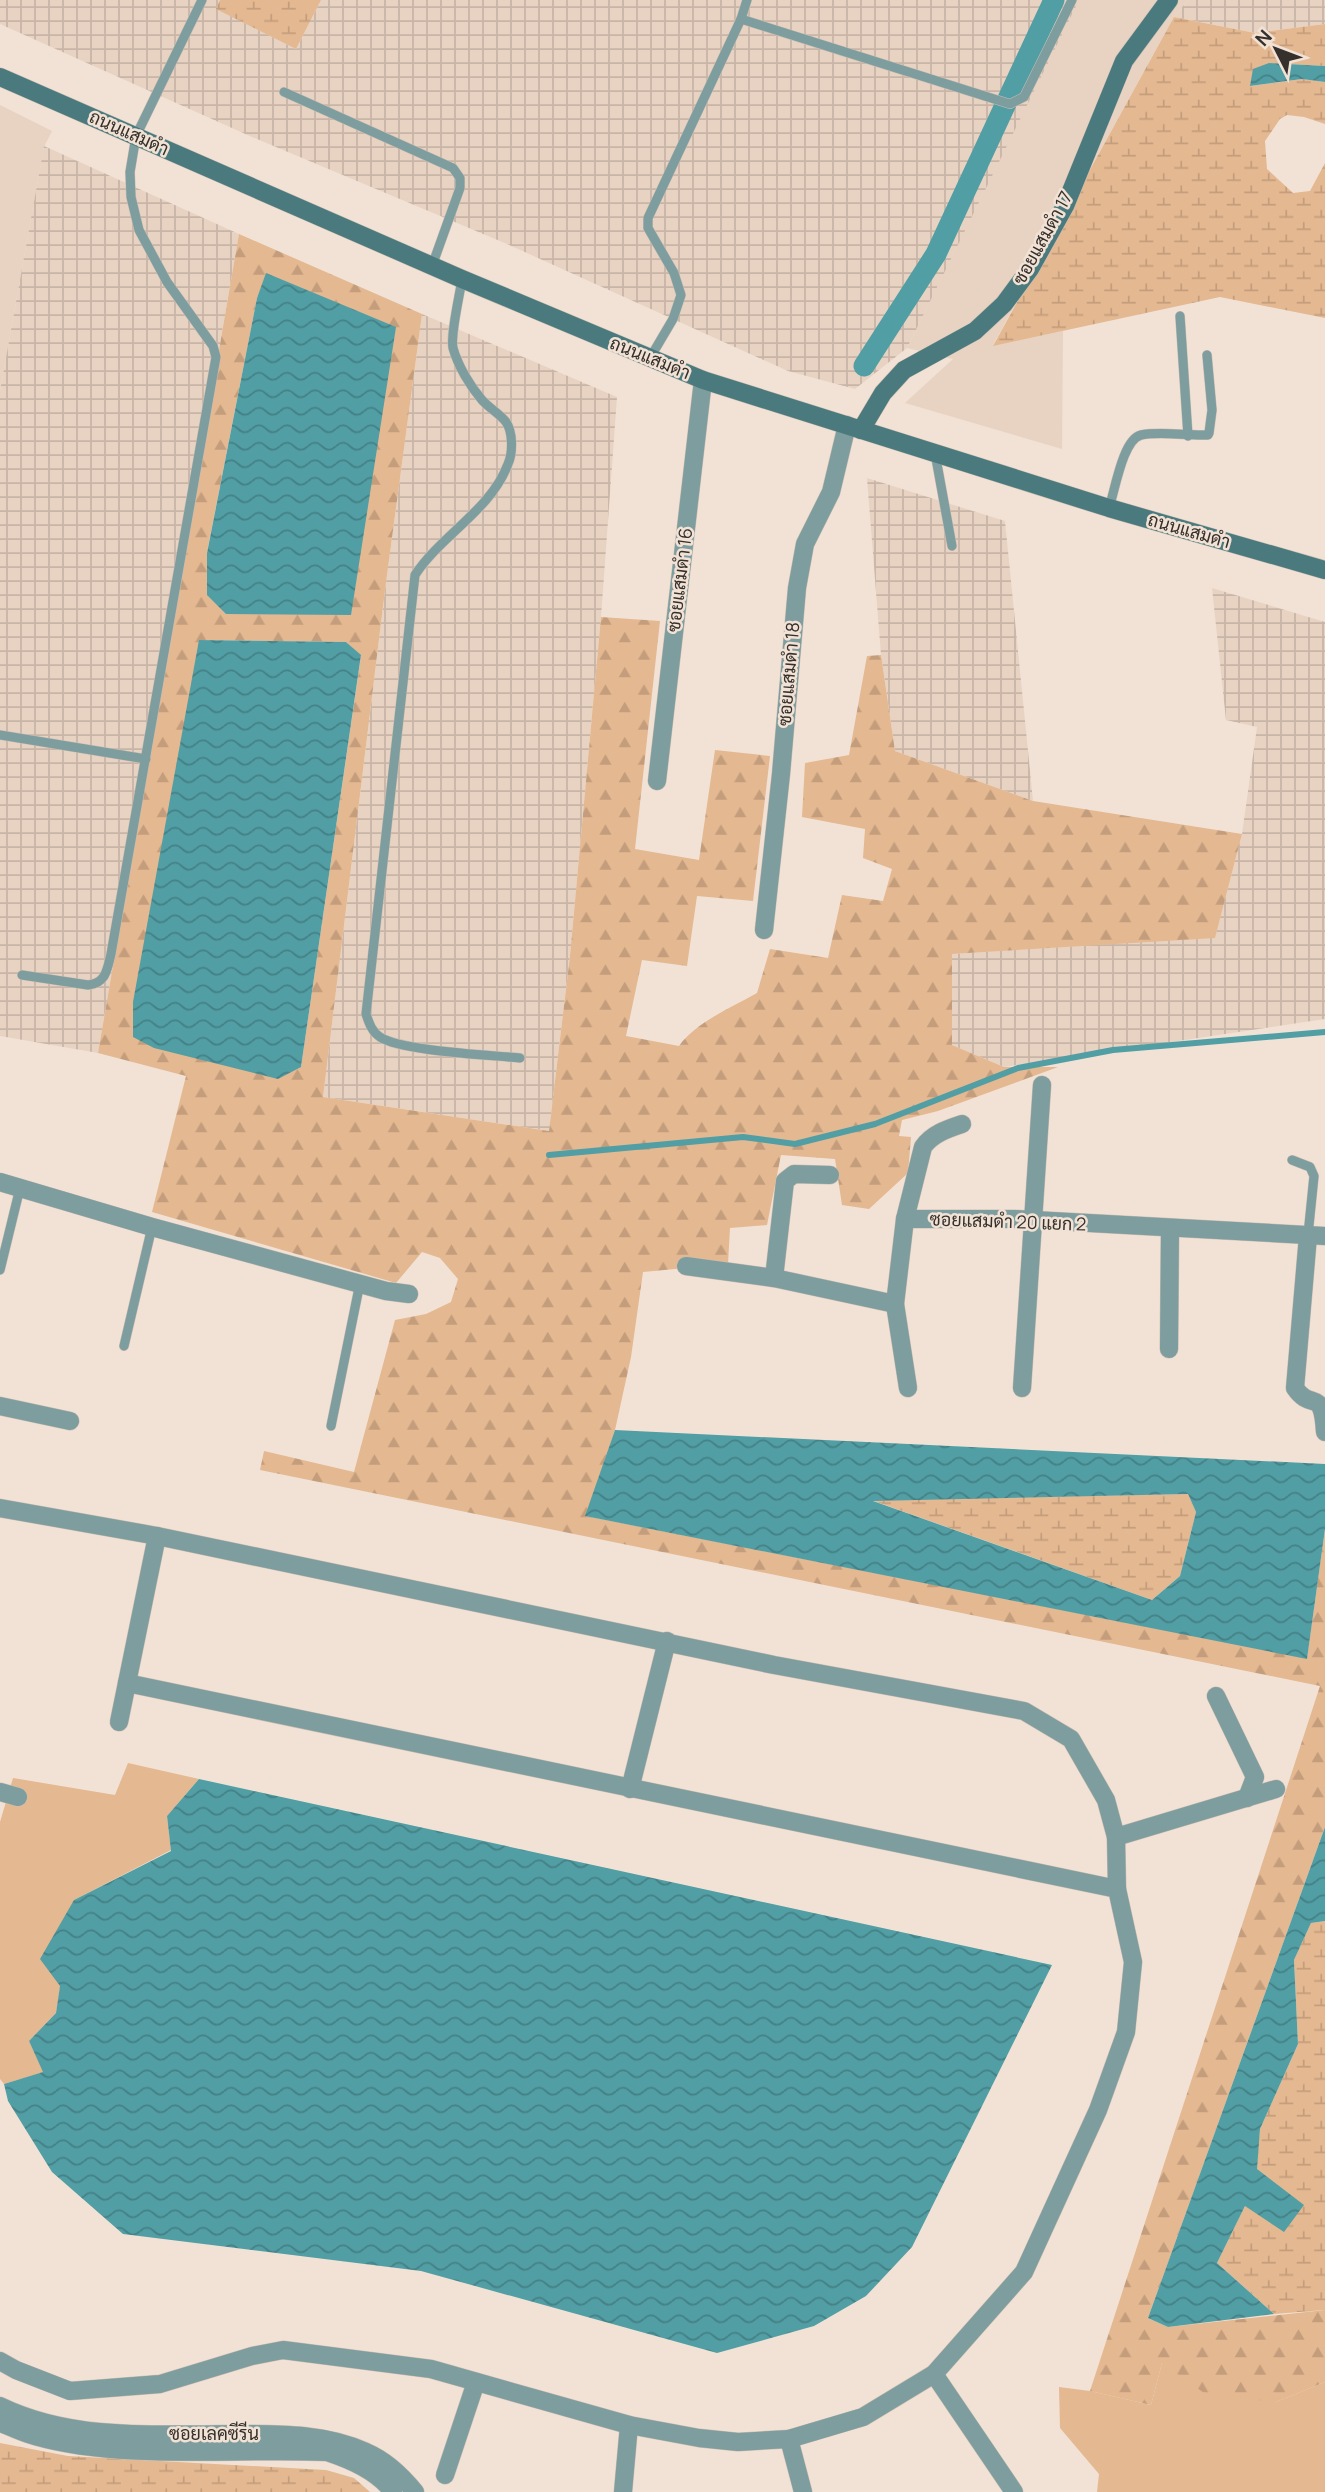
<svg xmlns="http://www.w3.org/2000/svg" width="1325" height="2492" font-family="Manrope,Sarabun,sans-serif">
  <defs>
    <pattern id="industrial-grid" width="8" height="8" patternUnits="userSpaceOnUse" patternTransform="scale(1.75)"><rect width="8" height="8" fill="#e8d3c2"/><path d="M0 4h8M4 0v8" fill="none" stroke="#c8b5a7"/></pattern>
    <pattern id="forest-firs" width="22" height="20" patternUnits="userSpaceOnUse" patternTransform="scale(1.75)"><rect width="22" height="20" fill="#e4b890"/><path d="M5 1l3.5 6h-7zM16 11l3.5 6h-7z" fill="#c49e7c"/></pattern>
    <pattern id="wetland-marsh" width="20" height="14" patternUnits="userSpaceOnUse" patternTransform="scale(1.75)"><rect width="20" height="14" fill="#e4b890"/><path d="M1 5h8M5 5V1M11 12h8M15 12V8" fill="none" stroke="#c49e7c"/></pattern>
    <pattern id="water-waves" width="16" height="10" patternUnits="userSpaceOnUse" patternTransform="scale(1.75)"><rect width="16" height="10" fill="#519ea4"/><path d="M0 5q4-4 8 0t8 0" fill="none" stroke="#448186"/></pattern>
  </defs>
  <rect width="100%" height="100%" fill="#f1e2d5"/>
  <g fill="#e8d3c2">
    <path d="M1078,0H1188L1174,17L993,345L1063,331L1062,449L905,403L953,359L907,348Z"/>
    <path d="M0,105L52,131L44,147L0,391Z"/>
  </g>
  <g fill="url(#industrial-grid)">
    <path d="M0,0H220L217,9L296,49L321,0H1079L907,348L855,389L788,371L507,244L252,137L0,24Z"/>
    <path d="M1188,0H1325V24L1255,33L1174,17Z"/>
    <path d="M44,146L239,234L98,1053L0,1036V391Z"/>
    <path d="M422,314L617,397L601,617L570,956L549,1131L323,1097L385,590Z"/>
    <path d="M867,478L1005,521L1033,801L895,751L881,655Z"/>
    <path d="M1212,588L1325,622V1019L1004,1067L952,1045V954L1215,937L1242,834L1257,727L1226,720Z"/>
  </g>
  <g fill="#e4b890">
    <path d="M128,1763L199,1779L167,1816L171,1850L74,1900L56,2013L29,2041L44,2072L4,2084L0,2079V1822L13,1778L115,1795Z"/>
    <path d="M1162,2363L1276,2402L1325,2382V2492H1097L1099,2474L1060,2428L1059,2387L1090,2391L1151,2405Z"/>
  </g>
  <path fill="url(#forest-firs)" fill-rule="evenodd" d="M239,234L422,314L385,590L323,1097L549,1131L570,956L601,617L660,621L635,849L699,860L715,750L770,756L753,901L697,896L687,966L642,960L626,1036L679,1046C696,1022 731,1008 757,993L770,949L828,958L842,895L883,901L892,869L863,858L865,829L802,817L805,763L849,755L867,656L881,655L895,751L1033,801L1242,834L1215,938L952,954V1045L1004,1067H1058L938,1111L902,1120L899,1136L911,1137L908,1173L869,1209L842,1205L835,1159L781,1155L767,1225L730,1228L728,1264L643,1272L631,1357L615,1430L586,1516L1307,1658L1325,1529V1827L1148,2318L1168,2327L1325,2310V2382L1276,2402L1207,2395L1162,2363L1151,2405L1090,2391L1320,1686L260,1470L264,1451L354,1472L395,1320L426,1314L451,1302L458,1279L440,1258L422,1252L396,1283L152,1212L186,1076L98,1053ZM267,273L207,595V552L257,298ZM199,640L346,642L361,656L301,1067Z"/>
  <g fill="url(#wetland-marsh)">
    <path d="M220,0H321L296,49L216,9Z"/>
    <path d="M1174,17L1255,33L1325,24V66L1269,63L1251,86L1302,79L1325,82V124L1304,117L1287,115L1280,119L1265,141L1267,169L1293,193L1310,191L1325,163V318L1220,297L993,346Z"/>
    <path d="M1188,1494L1196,1512L1180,1576L1152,1600L871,1500Z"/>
    <path d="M1325,1921V2310L1274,2314L1217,2263L1245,2206L1303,2205L1256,2170L1260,2129L1298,2044L1294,1960L1311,1923Z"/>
    <path d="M0,2443L68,2456L326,2470L354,2478L370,2492H0Z"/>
  </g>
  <g fill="url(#water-waves)" fill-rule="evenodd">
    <path d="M1269,63L1325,66V82L1302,79L1250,86L1253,69Z"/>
    <path d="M266,273L396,327L351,615L226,614L207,595V553L257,298Z"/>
    <path d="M199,640L346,642L361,655L301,1067L278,1079L154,1048L133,1037V1002Z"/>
    <path d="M615,1430L1325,1464V1529L1307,1659L585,1516ZM1188,1494L1196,1512L1180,1576L1152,1600L873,1501Z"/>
    <path d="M199,1779L1052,1965L912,2247L866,2296L814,2326L717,2353L421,2271L123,2234L52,2172L8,2101L4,2084L43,2072L29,2041L56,2013L60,1986L40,1959L74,1900L171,1851L167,1816Z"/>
    <path d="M1325,1827V1921L1311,1923L1294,1960L1298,2044L1260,2129L1257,2169L1304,2205L1284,2232L1245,2206L1217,2263L1274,2314L1168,2327L1148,2318Z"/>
  </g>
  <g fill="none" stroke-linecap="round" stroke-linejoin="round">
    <path stroke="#519ea4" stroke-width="6" d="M549,1155L743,1137L795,1144L875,1124L1018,1068L1113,1050L1325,1032"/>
    <path stroke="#519ea4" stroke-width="21" d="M864,366L936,254L1054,0"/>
    <defs>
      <g id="lane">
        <path d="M741,19L1010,104L1024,97L1072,0"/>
        <path d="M284,92L453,168L460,178V188L432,266"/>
        <path d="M462,279C460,294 450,335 453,348C458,366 470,386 482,400C489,408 500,414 506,422C513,432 513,453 508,464C491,510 441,535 415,575L366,1014C369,1023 372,1032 380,1037C401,1051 490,1055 520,1058"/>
        <path d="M1180,316L1188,436"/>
        <path d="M650,358L673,319L681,295L674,273L648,228V218L741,19L747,0"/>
        <path d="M935,453L952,546"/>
        <path d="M1109,508C1115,490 1123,439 1141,435C1162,431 1186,436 1208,435L1209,433L1212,410L1207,355"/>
        <path d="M0,735L146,759"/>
        <path d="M22,975L88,985C106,983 107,970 111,954L216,357L213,346L167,282L139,230L131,197L130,172L136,136L202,0"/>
        <path d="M1292,1160L1310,1167L1314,1176L1308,1235"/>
        <path d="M0,1270L20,1188"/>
        <path d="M124,1346L152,1227"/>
        <path d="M331,1426L360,1283"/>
      </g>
      <g id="street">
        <path d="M657,781L703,380"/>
        <path d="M764,930L781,774L797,588L805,544L831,492L847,425"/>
        <path d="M0,1182L152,1227L386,1291L409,1294"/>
        <path d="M905,1219L923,1147C932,1134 947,1129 962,1124"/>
        <path d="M1308,1236L1295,1388C1312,1413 1322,1385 1325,1432"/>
        <path d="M686,1266L774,1278L895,1304L905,1219H1015L1325,1236"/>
        <path d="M774,1278L785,1181L794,1174L830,1175"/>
        <path d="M895,1304L908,1388"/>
        <path d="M1169,1349L1170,1229"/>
        <path d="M1022,1388L1042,1085"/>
        <path d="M0,1406L70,1421"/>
        <path d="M0,1508L157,1536L774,1665L1024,1711L1071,1739L1106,1800L1116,1837L1117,1889"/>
        <path d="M1216,1696L1255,1777L1247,1798"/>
        <path d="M119,1722L157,1536"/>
        <path d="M630,1789L667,1641"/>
        <path d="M0,1792L18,1797"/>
        <path d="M1116,1837L1276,1789"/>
        <path d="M0,2361L16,2370L70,2391L160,2384L252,2356L283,2350L431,2369L629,2425L699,2438L738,2442L789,2439L863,2417L934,2374L1024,2272L1098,2110L1126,2032L1133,1962L1117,1889L127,1683"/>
        <path d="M934,2374L1014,2492"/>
        <path d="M0,2406C74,2442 161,2434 241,2434C283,2434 327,2434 366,2452C385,2460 402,2476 415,2492"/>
        <path d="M0,2423C12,2427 23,2433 35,2436C123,2461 235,2448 327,2452C351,2460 377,2471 393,2492"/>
        <path d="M789,2439L803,2492"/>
        <path d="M445,2475L476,2382"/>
        <path d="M623,2492L629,2425"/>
      </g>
      <g id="secondary">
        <path d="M0,77L462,279L703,380L1109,508L1325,570"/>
        <path d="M861,430L883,393L904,370L975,331L1004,304L1030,269L1065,206L1124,61L1169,0"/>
      </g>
    </defs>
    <use href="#lane" stroke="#cbbeb3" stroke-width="10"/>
    <use href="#street" stroke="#cbbeb3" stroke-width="19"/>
    <use href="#secondary" stroke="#cbbeb3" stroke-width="19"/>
    <use href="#lane" stroke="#7e9d9f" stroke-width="9"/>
    <use href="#street" stroke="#7e9d9f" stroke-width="18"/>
    <use href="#secondary" stroke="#4a7a7d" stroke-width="18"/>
  </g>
  <g text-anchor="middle" stroke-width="5" stroke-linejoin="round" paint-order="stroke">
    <g font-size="18" fill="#35302b" stroke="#f1e2d5">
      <text transform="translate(129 133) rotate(24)" y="6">ถนนแสมดำ</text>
      <text transform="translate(1043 238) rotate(-61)" y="6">ซอยแสมดำ 17</text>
      <text transform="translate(650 358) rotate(22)" y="6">ถนนแสมดำ</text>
      <text transform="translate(1189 531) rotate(16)" y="6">ถนนแสมดำ</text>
      <text transform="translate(680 580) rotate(-83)" y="6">ซอยแสมดำ 16</text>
      <text transform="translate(789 674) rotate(-85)" y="6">ซอยแสมดำ 18</text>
      <text transform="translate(1008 1222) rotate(2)" y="6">ซอยแสมดำ 20 แยก 2</text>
      <text x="214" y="2440">ซอยเลคซีรีน</text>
    </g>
  </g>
  <g transform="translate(1276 49) rotate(312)" stroke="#f1e2d5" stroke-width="5" paint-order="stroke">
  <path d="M0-5L12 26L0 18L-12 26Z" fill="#35302b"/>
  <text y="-10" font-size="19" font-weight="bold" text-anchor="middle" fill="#35302b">N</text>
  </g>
</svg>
